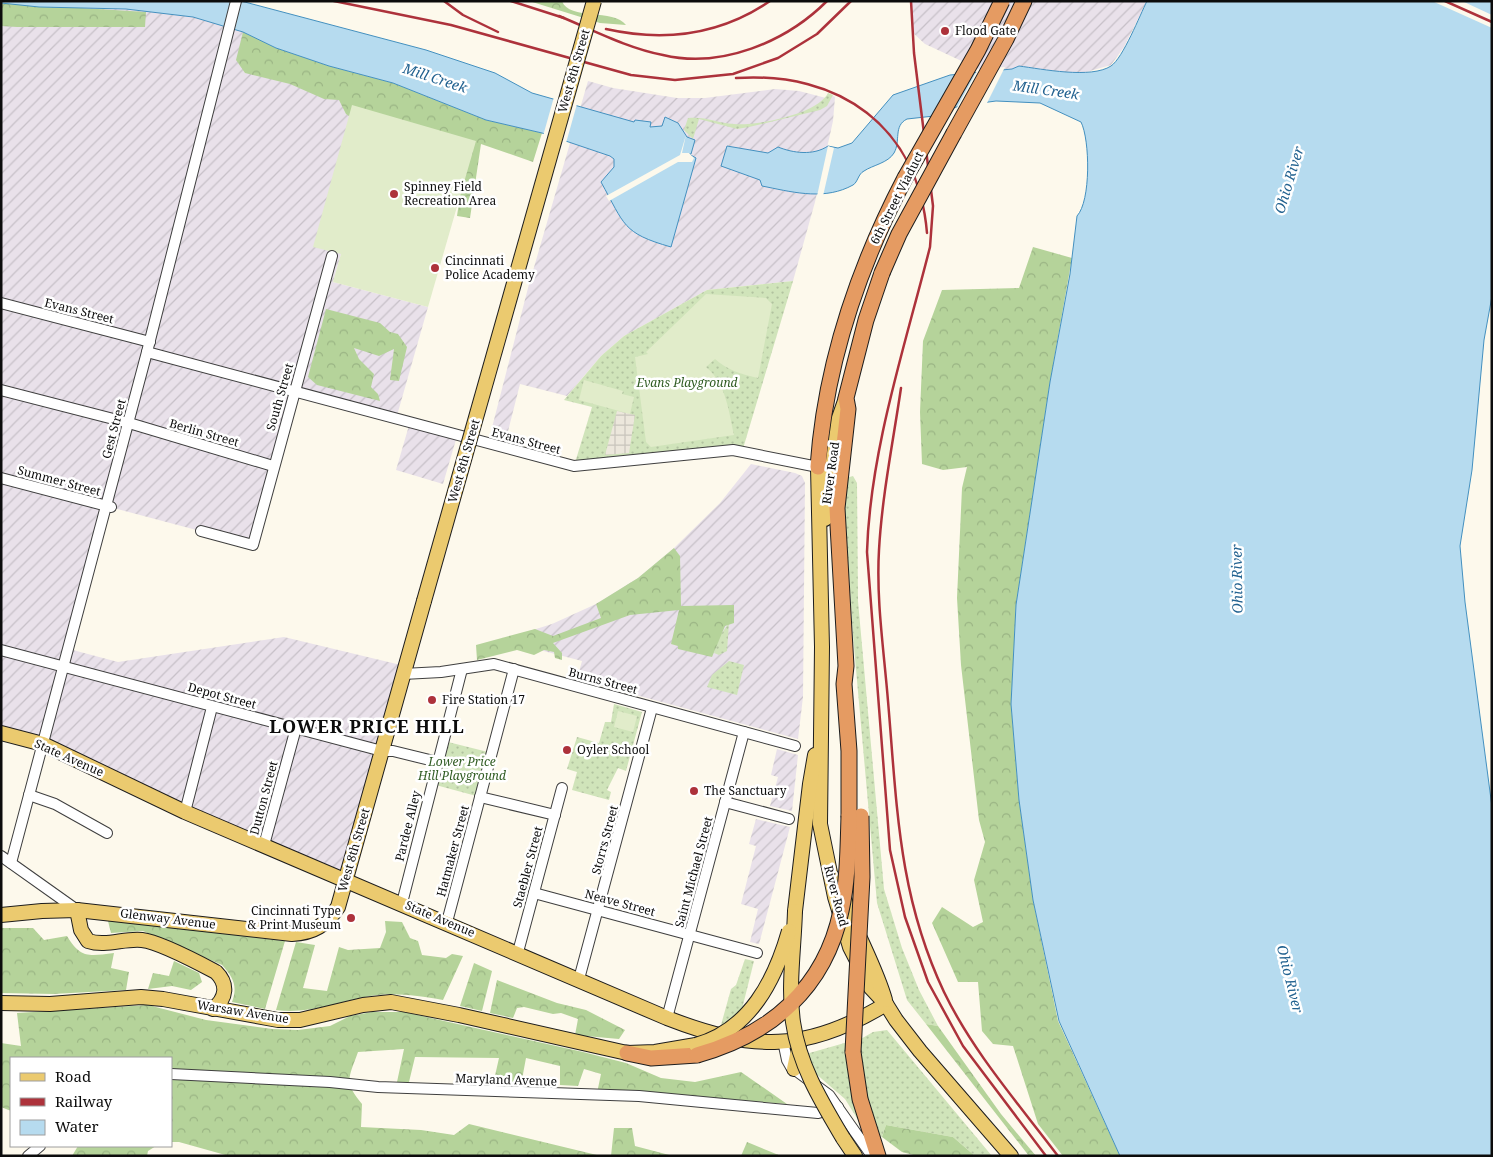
<svg xmlns="http://www.w3.org/2000/svg" width="1493" height="1157" font-family="'Noto Serif',serif">
  <defs>
    <pattern id="industrial-furrows" width="10" height="10" patternUnits="userSpaceOnUse" patternTransform="scale(1.25)"><rect width="10" height="10" fill="#e9e1ea"/><path d="M-1 1l2-2M0 10L10 0M9 11l2-2" fill="none" stroke="#c7c0c8"/></pattern>
    <pattern id="grass-dots" width="8" height="8" patternUnits="userSpaceOnUse" patternTransform="scale(1.25)"><rect width="8" height="8" fill="#d0e4ba"/><path d="M2 2h.1M6 6h.1" fill="none" stroke="#b1c29f" stroke-width="1.8" stroke-linecap="round"/></pattern>
    <pattern id="forest-crowns" width="20" height="18" patternUnits="userSpaceOnUse" patternTransform="scale(1.25)"><rect width="20" height="18" fill="#b5d39a"/><path d="M2 6a3 3 0 1 1 6 0M12 15a3 3 0 1 1 6 0" fill="none" stroke="#9ab484"/></pattern>
    <pattern id="plaza-grid" width="8" height="8" patternUnits="userSpaceOnUse" patternTransform="scale(1.25)"><rect width="8" height="8" fill="#ece7dc"/><path d="M0 4h8M4 0v8" fill="none" stroke="#c9c5bc"/></pattern>
  </defs>
  <rect width="100%" height="100%" fill="#fdf9ec"/>
  <g fill="url(#industrial-furrows)">
    <path d="M911,1H1147L1124,47L1111,65L1079,74L1019,66L1012,69L983,71L925,44L912,32Z"/>
    <path d="M1,3L39,7L126,9L193,17L243,32L276,48L359,79L341,254L333,282L428,307L396,419L294,393L253,545L106,506L69,649L118,662L284,637L405,666L345,879L1,733Z"/>
    <path d="M588,81L613,88L677,98H705L775,89L799,91L826,98L828,93L835,97L833,121L815,202L793,281L707,290L624,336L601,356L567,396L520,384L504,447L488,443L528,288Z"/>
    <path d="M410,422L457,436L443,484L396,470Z"/>
    <path d="M751,464L795,473L802,476L805,483L803,697L798,739L577,679L582,661L501,640L552,624L596,604L638,578L674,548L720,503Z"/>
    <path d="M777,749L798,755L792,811L770,806L778,777L771,775Z"/>
    <path d="M756,819L790,827L759,944L750,942L758,909L741,904L756,846L749,844Z"/>
  </g>
  <g fill="url(#grass-dots)">
    <path d="M828,93L833,95L827,106L820,110L749,127L737,129L699,119L693,139L684,130L688,118C704,116 718,123 734,124C757,126 818,114 828,93Z"/>
    <path d="M793,281L742,452L574,466L592,407L564,400L601,356L624,336L707,290Z"/>
    <path d="M853,476L857,483L858,601L884,889L902,948L919,990L938,1026L926,1024L907,1000L877,903L853,636L844,498L846,478Z"/>
    <path d="M729,623L727,651L719,655L714,653L719,637Z"/>
    <path d="M729,661L744,665L737,695L707,687L712,675Z"/>
    <path d="M614,704L642,712L626,771L618,768L607,790L611,792L609,800L572,790L577,772L567,769L577,737L599,743L605,722H611Z"/>
    <path d="M444,741L492,753L480,797L432,784Z"/>
    <path d="M745,959L754,961L737,1029L721,1025L731,989L736,985Z"/>
    <path d="M887,1030L992,1156H975L953,1137L886,1125L882,1137L879,1136L861,1077L859,1040L873,1032Z"/>
    <path d="M848,1042L860,1123L845,1099L815,1073L806,1054Z"/>
  </g>
  <g fill="url(#forest-crowns)">
    <path d="M529,1H562C569,21 614,8 626,25L600,23Z"/>
    <path d="M1,3L146,12L145,27H17L1,26Z"/>
    <path d="M243,32L276,48L329,66L393,83L486,120L542,133L533,162L481,144L470,218L457,216L467,148L355,120L346,114L339,100L324,99L290,84L245,73L236,60Z"/>
    <path d="M1033,247L1072,258L1050,382L1016,605L1011,704L1019,800L1033,900L1058,1021L1120,1156H1063L1038,1124L1013,1046L993,1044L982,1031L978,982H958L932,923L942,907L973,927L983,922L974,880L985,842L979,820L961,665L957,598L962,488L967,467L943,470L922,464L920,412L923,341L942,290L1019,288Z"/>
    <path d="M326,309L380,323L390,332L398,334L407,347L399,381L390,380L394,349L379,356L354,348L359,359L374,374L371,387L378,394L380,401L317,385L308,377Z"/>
    <path d="M674,548L680,556L681,606L734,605V623L725,626L712,657L678,649V646L671,644L679,610L630,615L553,643L562,653V660L555,658L554,652L544,650L534,655L517,650L477,660L476,645L535,629L553,636L601,618L596,604L638,578Z"/>
    <path d="M108,921L135,923L285,941L265,1009L232,1002C238,986 233,977 222,965L143,931L111,933Z"/>
    <path d="M385,921L402,922L410,938L418,941L422,955L446,958L452,954L463,956L443,1000C418,996 395,992 370,996C339,1001 308,1015 276,1010L296,942L315,945L303,988L327,991L339,947L348,950L380,948L386,932Z"/>
    <path d="M1,928H33L44,940L67,936C81,959 89,956 114,953L111,968L129,972L126,990L53,994L1,993Z"/>
    <path d="M174,961L199,973L202,982L191,990L172,986L148,989L153,973L169,976Z"/>
    <path d="M474,963L492,971L482,1011L460,1006Z"/>
    <path d="M497,980L557,1003L586,1010L625,1030L619,1039L575,1035L578,1019L561,1013L553,1014L524,1007L517,1008L513,1018L490,1013Z"/>
    <path d="M148,1005L206,1020L272,1029L298,1030L330,1026L350,1016L372,1012H404L583,1052L626,1063L661,1078L695,1082L741,1072L787,1104L642,1092L597,1093L601,1074L584,1069L578,1086L560,1085V1066L526,1058L520,1090L492,1089L499,1058L415,1057L409,1082H397L404,1049L358,1052C349,1078 343,1081 362,1104L361,1127L421,1130L454,1135L469,1124L601,1156H229L179,1142H171V1058H11V1111L1,1107V1043L21,1046L17,1013Z"/>
    <path d="M926,1024L938,1026L1001,1114L1036,1156H1029Z"/>
    <path d="M886,1125L953,1137L975,1156H917L902,1152L882,1137Z"/>
    <path d="M614,1128H632L635,1146L673,1156H611Z"/>
    <path d="M747,1142L781,1156H741Z"/>
    <path d="M78,1146H156L148,1151L147,1156H72Z"/>
  </g>
  <g fill="#e1ecca">
    <path d="M352,105L476,141L428,307L333,282L341,254L313,247Z"/>
    <path d="M706,294L766,298L772,304L758,378C741,374 727,370 715,359L706,367C726,383 729,412 734,435L651,447L646,442L635,357L648,354L646,352Z"/>
    <path d="M584,380L623,391L622,394L634,397L630,414L579,400Z"/>
    <path d="M618,711L637,716L633,732L614,727Z"/>
  </g>
  <path fill="url(#plaza-grid)" d="M617,411L635,415L629,453L605,455Z"/>
  <g fill="#b6dbef" stroke="#4490bf">
    <path d="M1,1H241L426,50L495,73L532,93L634,122L635,120L651,122L650,127L662,126L665,117L678,123L687,137L695,140L691,154H689L696,158L671,247C622,233 625,225 601,182L614,167V159L610,156L542,133L486,120L393,83L329,66L276,48L243,32L193,17L126,9L39,7L1,3Z"/>
    <path d="M1147,1H1492V296L1484,340L1472,470L1460,546L1465,602L1492,807V1156H1120L1059,1021L1033,900L1019,800L1011,704L1016,605L1050,382L1070,274L1077,216C1091,201 1090,140 1081,122L1040,103L996,101L959,106L934,116L907,119C893,126 901,141 894,153C888,163 873,165 864,171C858,174 858,182 853,185C826,200 796,193 767,187L762,186L760,180L721,166L727,146L768,153L778,147C793,153 813,156 828,146L838,148L852,143L893,95L950,75L1012,69L1019,66C1042,69 1091,79 1111,66C1123,58 1140,15 1147,1Z"/>
  </g>
  <g fill="#fdf9ec">
    <path d="M1432,1H1462L1492,15V28Z"/>
    <path d="M1005,67L986,105L955,111L978,69Z"/>
    <path d="M554,97L577,104L566,143L543,136Z"/>
    <path d="M686,135L682,153H689L694,158L692,162H678L609,201L606,196L680,155Z"/>
    <path d="M828,146L834,148L823,196H817Z"/>
  </g>
  <g fill="none" stroke-linecap="round" stroke-linejoin="round">
    <defs>
      <g id="minor">
        <path d="M1,303L150,342"/>
        <path d="M147,352L574,466L733,450L818,467"/>
        <path d="M1,390L129,423L273,466"/>
        <path d="M1,478L111,507"/>
        <path d="M201,531L253,545L332,256"/>
        <path d="M1,650L382,751H393L438,762"/>
        <path d="M403,674L441,672L494,664L795,746"/>
        <path d="M29,795L55,804L107,833"/>
        <path d="M480,797L555,815"/>
        <path d="M725,802L789,819"/>
        <path d="M185,812L212,707"/>
        <path d="M264,845L296,728"/>
        <path d="M1,856L77,910"/>
        <path d="M11,863L147,352L236,1"/>
        <path d="M534,893L757,953"/>
        <path d="M402,903L462,669"/>
        <path d="M447,922L514,669"/>
        <path d="M518,952L562,788"/>
        <path d="M579,979L652,708"/>
        <path d="M667,1018L744,732"/>
        <path d="M783,1041L787,1060L791,1067L829,1095L872,1156"/>
        <path d="M171,1074L330,1082L378,1087L639,1096L818,1113L838,1107"/>
        <path d="M28,1156L40,1146"/>
      </g>
      <g id="major">
        <path d="M818,467L822,647L820,824L835,897L850,947L871,988L886,1004L896,1020L920,1051L1011,1156"/>
        <path d="M825,519L839,418L846,398"/>
        <path d="M1,733L43,744L185,812L667,1018C752,1051 806,1053 886,1004"/>
        <path d="M844,898C855,933 875,965 885,1000"/>
        <path d="M77,910L81,930L88,941C106,947 124,938 142,940C160,942 199,963 216,972C228,984 227,998 213,1009"/>
        <path d="M795,911L810,784L815,755"/>
        <path d="M1,915L42,911L77,910L292,934C314,933 326,925 338,907L424,601"/>
        <path d="M1,1003L50,1004L141,997L163,999L278,1020H300L363,1005L391,1002L459,1015L627,1053L655,1052L696,1045"/>
        <path d="M794,1069L800,1041"/>
        <path d="M843,1138L855,1156"/>
      </g>
      <g id="highway">
        <path d="M954,133L1006,39L1024,1"/>
        <path d="M818,467C825,366 858,268 905,178"/>
        <path d="M849,816V751L844,684L846,666L837,508L848,409L846,398L866,320L882,273"/>
        <path d="M853,1052L860,1099L878,1156"/>
        <path d="M627,1053L651,1058L697,1055"/>
      </g>
    </defs>
    <use href="#minor" stroke="#3f3f3f" stroke-width="12"/>
    <use href="#major" stroke="#1d1d1d" stroke-width="16"/>
    <use href="#highway" stroke="#1d1d1d" stroke-width="17"/>
    <use href="#minor" stroke="#fff" stroke-width="10"/>
    <use href="#major" stroke="#ebca6f" stroke-width="14"/>
    <use href="#highway" stroke="#e59b62" stroke-width="15"/>
    <g stroke="#ad323b" stroke-width="2.5">
      <path d="M334,1L451,25L631,75L675,80L733,74L778,58L817,34L851,1"/>
      <path d="M444,1L463,15L498,32"/>
      <path d="M511,1L564,18"/>
      <path d="M911,1L914,53L933,206L930,247C905,346 870,451 867,552L890,850L905,917L928,982L963,1046L1046,1156"/>
      <path d="M1445,1L1492,22"/>
      <path d="M559,16C593,30 627,48 663,55C721,69 786,42 827,1"/>
      <path d="M606,29C664,42 720,35 770,1"/>
      <path d="M736,78C839,71 918,126 927,233"/>
      <path d="M901,388C893,442 882,496 879,550C876,600 884,651 888,701C897,805 898,895 944,992C973,1052 1018,1103 1058,1156"/>
    </g>
    <defs>
      <g id="major-bridge">
        <path d="M424,601L594,1"/>
        <path d="M795,911C794,947 788,986 793,1022C799,1065 821,1101 843,1138"/>
        <path d="M696,1045C750,1030 775,980 789,931"/>
      </g>
      <g id="highway-bridge">
        <path d="M905,178L978,50L1002,1"/>
        <path d="M882,273L899,234L954,133"/>
        <path d="M853,1052L862,877L861,816"/>
        <path d="M697,1055C770,1035 825,988 841,911C848,880 848,848 849,816"/>
      </g>
    </defs>
    <use href="#major-bridge" stroke="#1d1d1d" stroke-width="16" stroke-linecap="butt"/>
    <use href="#highway-bridge" stroke="#1d1d1d" stroke-width="17" stroke-linecap="butt"/>
    <use href="#major-bridge" stroke="#ebca6f" stroke-width="14"/>
    <use href="#highway-bridge" stroke="#e59b62" stroke-width="15"/>
  </g>
  <g fill="#ad323b" stroke="#fff" stroke-width="2">
    <circle cx="945" cy="31" r="5"/>
    <circle cx="394" cy="194" r="5"/>
    <circle cx="435" cy="268" r="5"/>
    <circle cx="432" cy="700" r="5"/>
    <circle cx="567" cy="750" r="5"/>
    <circle cx="694" cy="791" r="5"/>
    <circle cx="351" cy="918" r="5"/>
  </g>
  <g text-anchor="middle" stroke-width="5" stroke-linejoin="round" paint-order="stroke">
    <g font-size="12" fill="#0c0c0c" stroke="#fff" text-anchor="start">
      <text x="955" y="35">Flood Gate</text>
      <text x="404" y="191">Spinney Field<tspan x="404" dy="14">Recreation Area</tspan></text>
      <text x="445" y="265">Cincinnati<tspan x="445" dy="14">Police Academy</tspan></text>
      <text x="442" y="704">Fire Station 17</text>
      <text x="577" y="754">Oyler School</text>
      <text x="704" y="795">The Sanctuary</text>
      <text x="341" y="915" text-anchor="end">Cincinnati Type<tspan x="341" dy="14">&amp; Print Museum</tspan></text>
    </g>
    <g font-size="12" fill="#0c0c0c" stroke="#fff">
      <text transform="translate(574 71) rotate(-74)" y="4">West 8th Street</text>
      <text transform="translate(897 198) rotate(-63)" y="4">6th Street Viaduct</text>
      <text transform="translate(79 311) rotate(14)" y="4">Evans Street</text>
      <text transform="translate(280 397) rotate(-74)" y="4">South Street</text>
      <text transform="translate(114 429) rotate(-75)" y="4">Gest Street</text>
      <text transform="translate(204 433) rotate(16)" y="4">Berlin Street</text>
      <text transform="translate(526 441) rotate(15)" y="4">Evans Street</text>
      <text transform="translate(464 461) rotate(-74)" y="4">West 8th Street</text>
      <text transform="translate(831 473) rotate(-82)" y="4">River Road</text>
      <text transform="translate(59 481) rotate(15)" y="4">Summer Street</text>
      <text transform="translate(603 681) rotate(15)" y="4">Burns Street</text>
      <text transform="translate(222 696) rotate(15)" y="4">Depot Street</text>
      <text transform="translate(69 758) rotate(24)" y="4">State Avenue</text>
      <text transform="translate(264 798) rotate(-75)" y="4">Dutton Street</text>
      <text transform="translate(408 826) rotate(-76)" y="4">Pardee Alley</text>
      <text transform="translate(605 840) rotate(-75)" y="4">Storrs Street</text>
      <text transform="translate(354 850) rotate(-74)" y="4">West 8th Street</text>
      <text transform="translate(453 851) rotate(-75)" y="4">Hatmaker Street</text>
      <text transform="translate(528 867) rotate(-75)" y="4">Staebler Street</text>
      <text transform="translate(694 872) rotate(-75)" y="4">Saint Michael Street</text>
      <text transform="translate(836 896) rotate(75)" y="4">River Road</text>
      <text transform="translate(620 903) rotate(15)" y="4">Neave Street</text>
      <text transform="translate(168 919) rotate(7)" y="4">Glenway Avenue</text>
      <text transform="translate(440 919) rotate(23)" y="4">State Avenue</text>
      <text transform="translate(243 1012) rotate(9)" y="4">Warsaw Avenue</text>
      <text transform="translate(506 1080) rotate(2)" y="4">Maryland Avenue</text>
    </g>
    <g font-size="12" font-style="italic" fill="#305c23" stroke="#fff">
      <text x="687" y="387">Evans Playground</text>
      <text x="462" y="766">Lower Price<tspan x="462" dy="14">Hill Playground</tspan></text>
    </g>
    <g font-size="14" font-style="italic" fill="#226290" stroke="#fff">
      <text transform="translate(435 78) rotate(18)" y="5">Mill Creek</text>
      <text transform="translate(1046 90) rotate(8)" y="5">Mill Creek</text>
      <text transform="translate(1289 180) rotate(-73)" y="5">Ohio River</text>
      <text transform="translate(1237 579) rotate(-91)" y="5">Ohio River</text>
      <text transform="translate(1290 979) rotate(76)" y="5">Ohio River</text>
    </g>
    <g font-size="18" font-weight="bold" letter-spacing="1" fill="#0c0c0c" stroke="#fff">
      <text x="367" y="733">LOWER PRICE HILL</text>
    </g>
  </g>
  <rect width="1493" height="1157" fill="none" stroke="#0c0c0c" stroke-width="5"/>
  <rect x="10" y="1057" width="162" height="90" fill="#ffffff" stroke="#9e9e9e"/>
  <rect x="20" y="1073" width="25" height="8" fill="#ebca6f" stroke="#9e9e9e"/>
  <text x="55" y="1082" font-size="15" fill="#0c0c0c">Road</text>
  <rect x="20" y="1098" width="25" height="8" fill="#ad323b" stroke="#9e9e9e"/>
  <text x="55" y="1107" font-size="15" fill="#0c0c0c">Railway</text>
  <rect x="20" y="1120" width="25" height="15" fill="#b6dbef" stroke="#9e9e9e"/>
  <text x="55" y="1132" font-size="15" fill="#0c0c0c">Water</text>
</svg>
